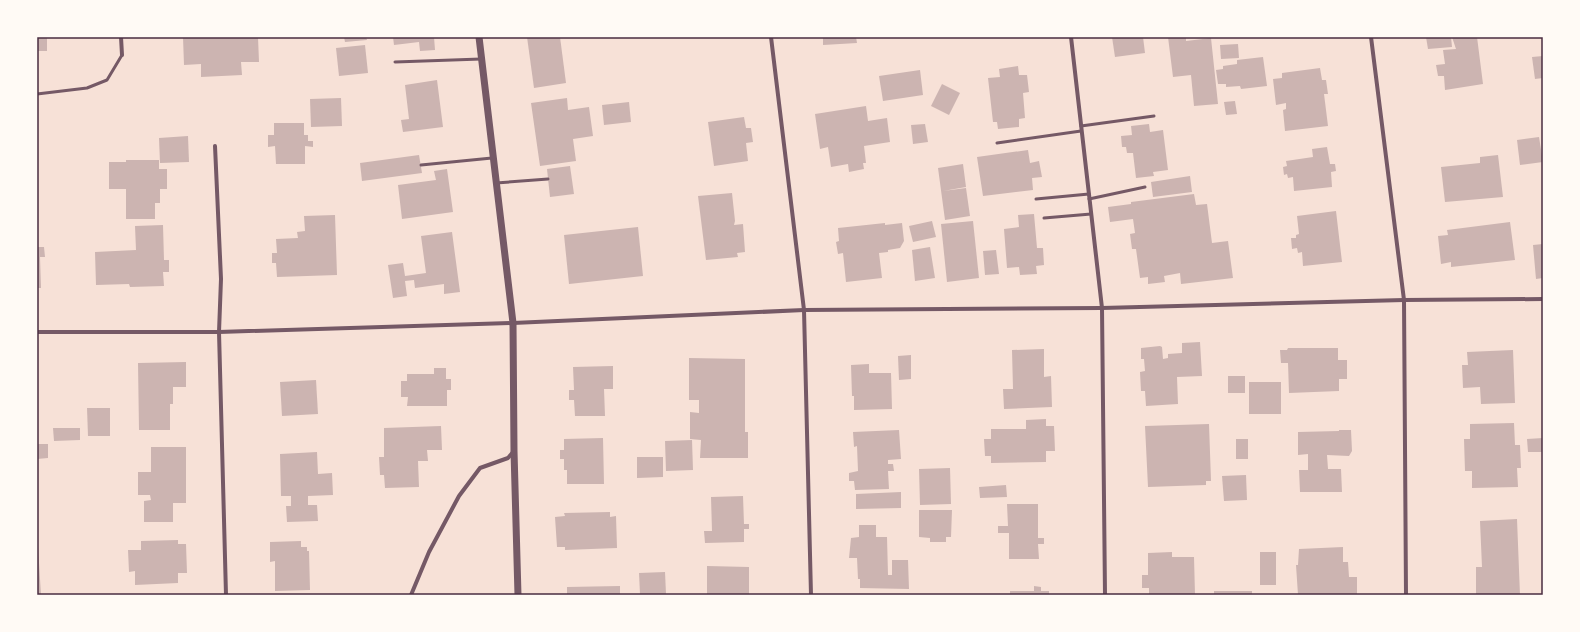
<svg xmlns="http://www.w3.org/2000/svg" width="1580" height="632" font-family="'Asap Condensed',sans-serif">
  <rect width="100%" height="100%" fill="#f7e1d7"/>
  <g fill="#ccb4b1">
    <rect x="37" y="37" width="10" height="14"/>
    <path d="M183,37H258L259,62H241L242,75L201,77V64L184,65Z"/>
    <path d="M344,37H366L367,40L345,42Z"/>
    <path d="M393,37H434L435,50L420,51L419,42L394,45Z"/>
    <path d="M527,37H560L566,83L534,88Z"/>
    <path d="M823,37H856L857,43L823,45Z"/>
    <path d="M1112,37H1143L1145,53L1115,57Z"/>
    <path d="M1168,37H1186V41L1211,38L1218,104L1194,106L1191,75L1173,77Z"/>
    <path d="M1426,37H1451L1452,47L1428,49Z"/>
    <path d="M1452,37H1477L1483,84L1445,90L1444,76H1438L1436,65L1445,64L1443,50L1456,49Z"/>
    <path d="M1238,44L1239,58L1221,59L1220,45Z"/>
    <path d="M365,45L368,73L339,76L336,48Z"/>
    <path d="M1543,56V78L1535,79L1532,57Z"/>
    <path d="M1263,57L1267,86L1241,89L1240,86L1226,87V84H1218L1216,70L1223,69V66L1237,64V60Z"/>
    <path d="M1018,66L1019,75H1027L1029,92L1023,93L1025,118L1019,119V127L998,129L997,122H993L988,78L1000,77L999,69Z"/>
    <path d="M1320,68L1322,80H1326L1328,94H1324L1328,126L1285,131L1283,110L1286,109V103L1276,105L1273,79L1282,78V73Z"/>
    <path d="M920,70L923,95L883,101L879,76Z"/>
    <path d="M437,80L443,127L403,132L401,120L409,119L405,85Z"/>
    <path d="M942,84L960,93L949,115L931,106Z"/>
    <path d="M341,98L342,126L311,127L310,99Z"/>
    <path d="M567,98L568,110L589,107L593,136L573,139L576,161L540,166L531,103Z"/>
    <path d="M1235,101L1237,114L1226,115L1224,102Z"/>
    <path d="M629,102L631,122L604,125L602,105Z"/>
    <path d="M866,106L868,121L887,118L890,142L864,146L866,163H863L864,169L849,172L848,164L831,167L828,147L820,149L815,114Z"/>
    <path d="M744,117L746,128H751L753,142L746,143L748,161L714,166L708,122Z"/>
    <path d="M274,123H304V135H308V141H313V147L305,146V164H276L275,146L268,147V135H274Z"/>
    <path d="M925,124L928,142L913,144L911,125Z"/>
    <path d="M1149,124L1150,132L1163,130L1168,170L1153,172L1154,176L1136,178L1133,153H1127L1126,147H1122L1121,136L1132,135L1131,126Z"/>
    <path d="M188,136L189,162L160,163L159,138Z"/>
    <path d="M1539,137L1543,162L1520,165L1517,140Z"/>
    <path d="M1327,147L1330,164H1335L1336,171L1331,172L1332,187L1294,191L1293,177L1288,178L1287,174L1284,175L1283,167L1287,166L1286,161L1313,157L1312,149Z"/>
    <path d="M1028,150L1030,163L1039,161L1042,177L1032,178L1033,190L983,196L977,157Z"/>
    <path d="M419,155L422,173L362,181L360,163Z"/>
    <path d="M1498,155L1503,197L1445,202L1441,167L1480,163V157Z"/>
    <path d="M126,160H159V169H167V189H160V203H155V219H126V189H109V162H126Z"/>
    <path d="M963,164L966,187L943,191L966,188L970,216L945,220L938,168Z"/>
    <path d="M570,166L574,194L550,197L547,169Z"/>
    <path d="M447,169L453,212L402,219L398,185L436,180L434,171Z"/>
    <path d="M1190,176L1192,192L1153,197L1151,182Z"/>
    <path d="M732,193L735,221L734,225L743,224L745,252L737,253L738,257L706,260L698,196Z"/>
    <path d="M1194,194L1196,205L1207,204L1212,243L1228,241L1233,278L1181,284L1180,273L1164,276L1165,282L1148,284V277L1140,278L1136,249H1132L1130,234L1135,233L1133,219L1110,222L1108,207L1131,204V202Z"/>
    <path d="M1336,211L1342,262L1303,266L1302,252L1298,253L1297,248L1292,249L1291,238H1296V235L1299,234L1297,216Z"/>
    <path d="M1034,214L1037,248H1043L1044,265L1036,266L1037,274L1020,275L1019,267L1007,268L1004,229L1019,227L1018,215Z"/>
    <path d="M335,215L337,275L277,277L276,263H272V253H277L276,239L298,238L297,232L305,231L304,216Z"/>
    <path d="M932,221L936,237L913,242L909,226Z"/>
    <path d="M973,221L979,278L947,282L941,224Z"/>
    <path d="M1510,222L1515,260L1451,267V262L1441,264L1438,236L1448,235L1447,230Z"/>
    <path d="M885,223V225L902,223L904,241L900,248L888,250V252L879,253L882,278L846,282L843,253L838,254L836,242L839,241L838,228Z"/>
    <path d="M163,225L164,260H169V272H163L164,286L130,287L129,284L96,285L95,252L136,250L135,226Z"/>
    <path d="M638,227L643,276L569,284L564,235Z"/>
    <path d="M452,232L460,292L444,294V284L415,288L414,280L405,281L407,296L393,298L388,265L403,263L405,276L426,273L421,236Z"/>
    <path d="M1543,244V278L1536,279L1533,245Z"/>
    <path d="M37,247H44L45,257H40L41,288H37Z"/>
    <path d="M930,247L935,278L915,281L912,250Z"/>
    <path d="M996,250L999,274L985,275L983,251Z"/>
    <path d="M1200,342L1202,376L1177,377L1178,404L1146,406L1145,391H1141L1140,372L1145,371L1144,359H1141V348L1160,346L1162,347L1163,359L1168,358V354L1182,353V343Z"/>
    <path d="M1288,348H1338V360H1347V379H1339V391L1289,393L1288,363H1281L1280,350H1287Z"/>
    <path d="M1044,349V377L1051,376L1052,407L1004,409L1003,389H1013L1012,350Z"/>
    <path d="M1513,350L1515,403L1481,404L1480,387L1463,388L1462,365H1468L1467,352Z"/>
    <path d="M911,355V379L899,380L898,356Z"/>
    <path d="M689,358L745,359V432H748V458H700L701,440L690,439V412L699,413V400H689Z"/>
    <path d="M186,362V387H173V404H170V430H139L138,363Z"/>
    <path d="M869,364V373H891L892,409L854,410V396H852L851,365Z"/>
    <path d="M613,366V389H604L605,416H575L574,400H569V390H574L573,367Z"/>
    <path d="M434,368H446V379H451V390H447V406H407L408,397H401V381H407V374H434Z"/>
    <rect x="1228" y="376" width="17" height="17"/>
    <path d="M316,380L318,414L282,416L280,382Z"/>
    <rect x="1249" y="382" width="32" height="32"/>
    <path d="M87,408H110V436H88Z"/>
    <path d="M1046,419V426H1054L1055,451H1046V462L991,463V456H985L984,439H991V429H1026V420Z"/>
    <path d="M1514,423L1515,445H1520L1521,468H1517L1518,487L1472,488V471H1465L1464,439H1470V424Z"/>
    <path d="M1209,424L1211,481H1206V485L1148,487L1145,426Z"/>
    <path d="M441,426L442,450H427L428,461H418L419,487L385,488L384,475H380L379,457H384V428Z"/>
    <path d="M53,428H80V440L54,441Z"/>
    <path d="M899,430L901,459L888,460V464H893L894,471H888L889,489L855,490L854,481H849V473L858,471L857,446L854,447L853,432Z"/>
    <path d="M1339,430H1351L1352,451L1349,456L1327,455L1328,469H1341L1342,492H1300L1299,470H1308V454L1298,455V432L1339,431Z"/>
    <path d="M603,438L604,484H567V470H564V459H560V450H564V439Z"/>
    <path d="M1543,438V452H1528L1527,439Z"/>
    <rect x="1236" y="439" width="12" height="20"/>
    <path d="M692,440L693,470L666,471L665,441Z"/>
    <path d="M37,444H48V458L37,459Z"/>
    <path d="M151,447H186V503H173V522H144V501L151,500L150,495H138V472H151Z"/>
    <path d="M317,452L318,474L332,473L333,495L308,496V505H317L318,521L287,522L286,506H291V496H281L280,454Z"/>
    <path d="M637,457H663V477L637,478Z"/>
    <path d="M950,468L951,504L920,505L919,469Z"/>
    <path d="M1246,475L1247,500L1224,501L1222,476Z"/>
    <path d="M1006,485L1007,497L980,498L979,487Z"/>
    <path d="M901,492V508L856,509V494Z"/>
    <path d="M743,496L744,524H749V529H744V542L705,543L704,531H712L711,497Z"/>
    <path d="M1007,504H1038V538H1044V544H1038L1039,559H1009V533H998V526H1008Z"/>
    <path d="M919,510H952L951,537H946V542H930V538L919,537Z"/>
    <path d="M610,512V517L616,516L617,548L565,550V547H557L555,517L565,516L564,513Z"/>
    <path d="M1517,519L1520,595H1476V567H1482L1480,521Z"/>
    <path d="M859,525H876V537H887L888,575H892V560H908L909,589L860,588V579H858L857,558H849L851,538L859,537Z"/>
    <path d="M178,540V544H186L187,573H178V583L135,585V571L129,572L128,550H141V541Z"/>
    <path d="M301,541V547H307V551H309L310,590L275,591V561L270,562V542Z"/>
    <path d="M37,547H38L41,595H37Z"/>
    <path d="M1343,547V562H1348L1349,577H1357V595H1298L1296,565H1298L1299,549Z"/>
    <path d="M1172,552V557H1194L1195,595H1149V588H1142V575H1148V553Z"/>
    <rect x="1260" y="552" width="16" height="33"/>
    <path d="M707,566L749,567V595H707Z"/>
    <path d="M665,572L666,594H640L639,573Z"/>
    <path d="M620,586V595H567V587Z"/>
    <path d="M1034,586L1041,587V591H1049V595H1010V591H1034Z"/>
    <rect x="1214" y="591" width="38" height="4"/>
  </g>
  <g fill="none" stroke-linecap="round" stroke-linejoin="round">
    <g stroke="#755966" stroke-width="3">
      <path d="M395,62L481,59"/>
      <path d="M37,94L87,88L107,80L122,55"/>
      <path d="M1081,126L1154,116"/>
      <path d="M997,143L1081,131"/>
      <path d="M421,165L492,158"/>
      <path d="M496,183L548,179"/>
      <path d="M1036,199L1089,194"/>
      <path d="M1089,199L1145,187"/>
      <path d="M1044,218L1091,214"/>
    </g>
    <g stroke="#755966" stroke-width="4">
      <path d="M121,37L122,55"/>
      <path d="M771,37L804,310L811,595"/>
      <path d="M1071,37L1102,308L1105,595"/>
      <path d="M1371,37L1404,300L1406,595"/>
      <path d="M215,146L221,279L219,332L226,595"/>
      <path d="M37,332H219L513,323L804,310L1102,308L1404,300L1543,299"/>
      <path d="M411,595L429,552L459,496L480,468L508,458L513,452"/>
    </g>
    <path stroke="#755966" stroke-width="7" d="M479,37L513,323L514,451L518,595"/>
  </g>
  <rect width="1580" height="632" fill="none" stroke="#fffaf5" stroke-width="76"/>
  <rect x="38" y="38" width="1504" height="556" fill="none" stroke="#4a2c40" stroke-width="1.5"/>
</svg>
